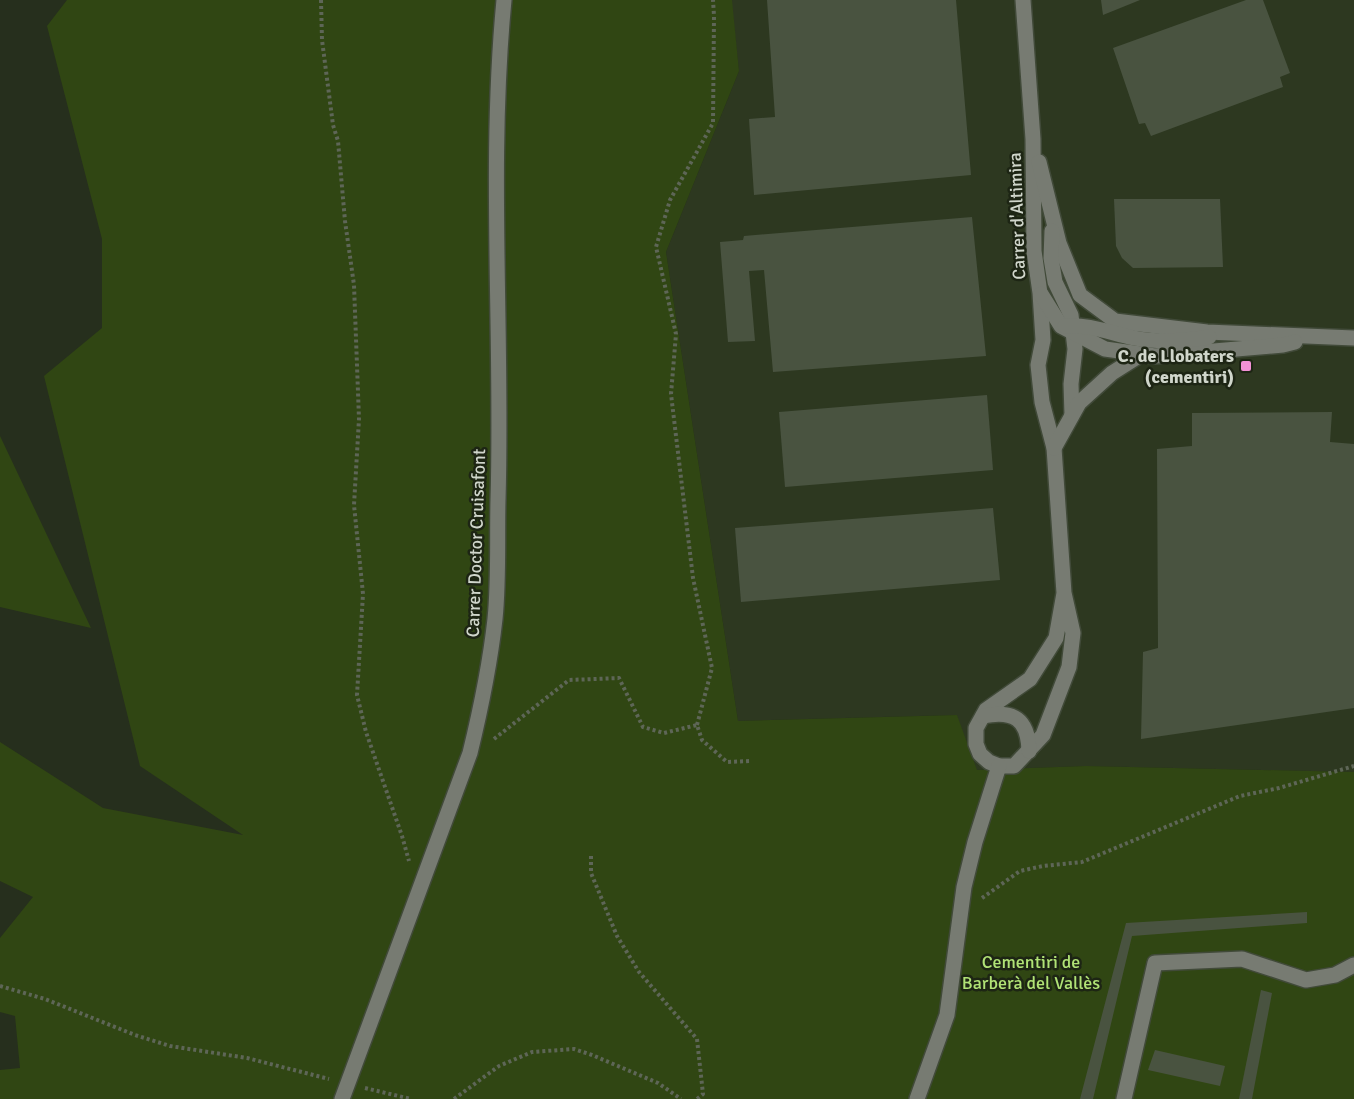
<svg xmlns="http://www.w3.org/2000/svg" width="1354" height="1099" font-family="Signika,sans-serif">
  <rect width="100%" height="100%" fill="#262f1d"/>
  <path fill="#2d3820" d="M731,0H1354V772L1086,766L976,770L956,715L738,721L666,252L739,71Z"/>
  <g fill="#304613">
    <path d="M67,0H732L739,71L666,252L738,721L957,715L977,770L1086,766L1354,772V1099H0V1070L20,1068L15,1016L0,1012V938L33,897L0,881V742L103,808L243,835L140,766L44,376L102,328V239L47,26Z"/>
    <path d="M0,436L91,628L0,607Z"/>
  </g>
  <g fill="#495340">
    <path d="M767,0H956L971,175L754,195L749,119L775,117Z"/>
    <path d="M1101,0H1140L1103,15Z"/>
    <path d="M1246,0H1263L1290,73L1280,77L1283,87L1151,136L1145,123L1139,124L1113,48Z"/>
    <path d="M1114,199H1220L1223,267L1133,268L1122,258L1116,246Z"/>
    <path d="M972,217L986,356L773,372L764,270L749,271L755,341L728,342L720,242L743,240L744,236Z"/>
    <path d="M987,395L993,470L785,487L779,412Z"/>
    <path d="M1332,412L1330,442L1354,444V708L1141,739L1143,652L1158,648L1157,449L1192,446V413Z"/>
    <path d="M993,508L1000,580L741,602L735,528Z"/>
    <path d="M1307,912V923L1132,936L1093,1099H1080L1126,923Z"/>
    <path d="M1261,990L1272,993L1252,1099H1239Z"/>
    <path d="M1155,1050L1225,1066L1220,1086L1148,1070Z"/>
  </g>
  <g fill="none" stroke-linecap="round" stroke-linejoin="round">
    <defs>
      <g id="minor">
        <path d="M1023,0L1033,139L1034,251L1040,293L1043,340L1038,365L1042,402L1054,448L1064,593L1073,633L1069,667L1043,735L1014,766H999L989,762L980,754L976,744V728L986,710L1030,679L1056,638L1064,593"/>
        <path d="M1039,162L1059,243L1080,295L1115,321L1207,332L1354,338"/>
        <path d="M1052,231L1051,258L1055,282L1071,315L1075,349L1071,384L1072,415"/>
        <path d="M1041,294L1061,326L1105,349L1155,356L1283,345L1295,342"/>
        <path d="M1065,326C1089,324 1110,333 1134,338C1159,343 1185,341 1209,337"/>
        <path d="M1054,448L1079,403L1112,373L1142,354"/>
        <path d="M983,716C1014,710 1028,719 1029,751"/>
        <path d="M342,1099L470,753C481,708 490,664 495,619C499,580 497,539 498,500C503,334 488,166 504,0"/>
        <path d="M917,1099L947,1015L964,887L975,842L999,766"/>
        <path d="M1124,1099L1155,963L1242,959L1306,980L1335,975L1354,965"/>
      </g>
    </defs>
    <use href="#minor" stroke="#414a39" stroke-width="18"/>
    <g stroke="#5e6657" stroke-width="4" stroke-dasharray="3 3" stroke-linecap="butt">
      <path d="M321,0L322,40L333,125L338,141L345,221L354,285L359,419L354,505L363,594L357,695L366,732L402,836L409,861"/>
      <path d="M697,725L712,668L693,578L671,394L676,334L656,247L670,200L713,123L714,16L713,0"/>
      <path d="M494,739L569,680L619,678L643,727L664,733L697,725L702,740L727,762L751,761"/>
      <path d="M591,856V873L617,936L639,972L697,1039L703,1094L697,1099"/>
      <path d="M982,898L1020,871L1043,866L1082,862L1240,796L1279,788L1354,766"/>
      <path d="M0,986L45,999L135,1035L170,1046L247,1058L329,1079"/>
      <path d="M365,1088L411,1099"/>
      <path d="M454,1099L499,1066L532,1052L574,1049L592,1055L658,1083L681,1099"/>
    </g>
    <use href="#minor" stroke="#777b72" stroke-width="15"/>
  </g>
  <rect fill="#f391d5" stroke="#1d2514" stroke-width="2" x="1240" y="360" width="12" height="12" rx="3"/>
  <g text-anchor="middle" stroke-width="5" stroke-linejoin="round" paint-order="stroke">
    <g font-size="18" fill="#d0d6cb" stroke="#1d2514">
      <text transform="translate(1017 216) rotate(-92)" y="6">Carrer d'Altimira</text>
      <text transform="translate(476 543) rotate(-88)" y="6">Carrer Doctor Cruisafont</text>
    </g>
    <g font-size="18" font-weight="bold" fill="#d0d6cb" stroke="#1d2514" text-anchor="end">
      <text x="1234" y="362">C. de Llobaters<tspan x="1234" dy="21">(cementiri)</tspan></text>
    </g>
    <g font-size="18" fill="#b1e376" stroke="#1d2514">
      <text x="1031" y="968">Cementiri de<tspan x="1031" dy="21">Barberà del Vallès</tspan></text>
    </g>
  </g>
</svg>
